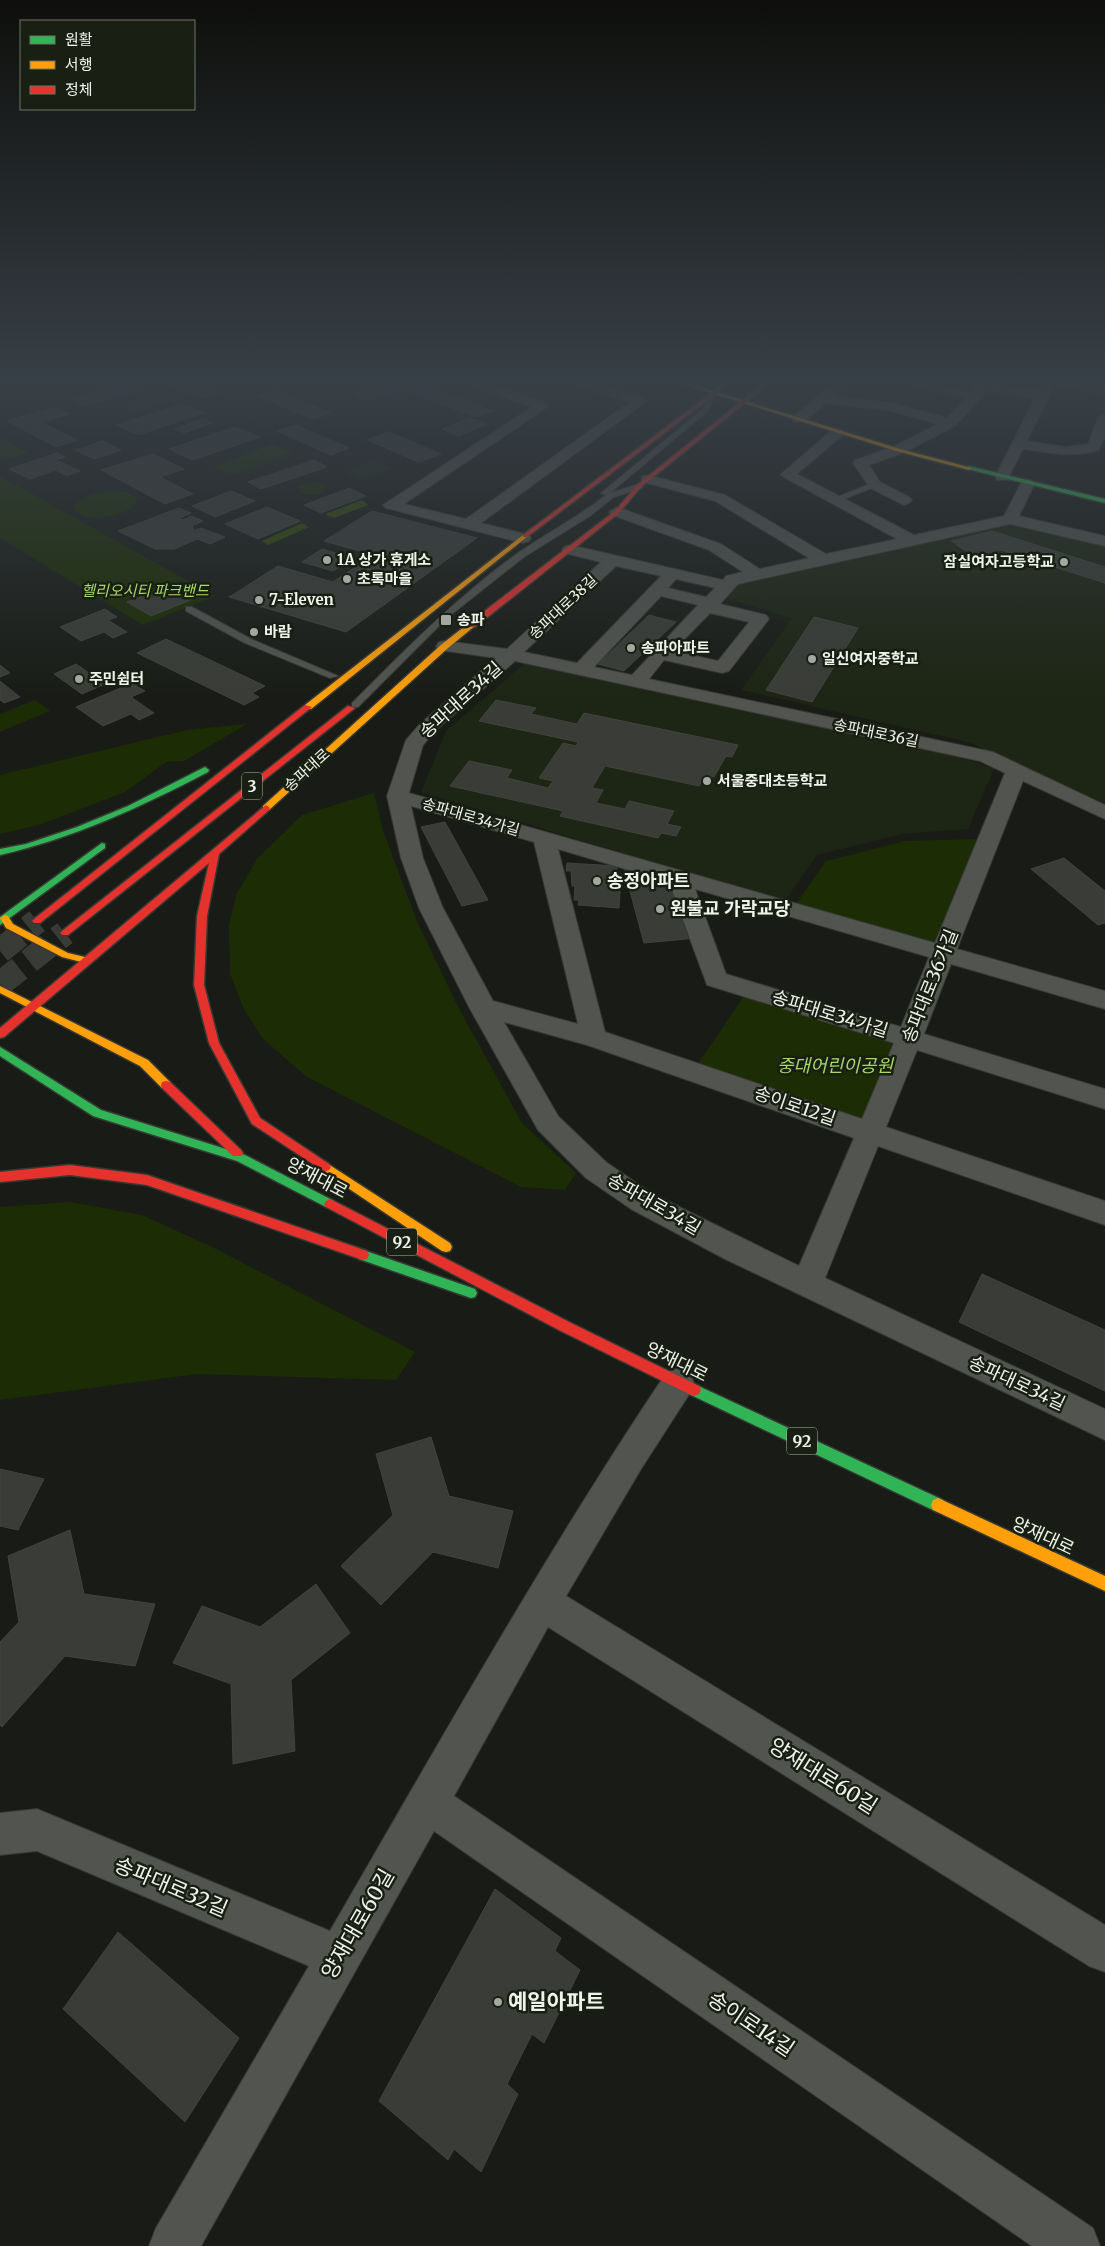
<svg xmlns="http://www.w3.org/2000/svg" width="1105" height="2246" font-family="Merriweather,'Noto Sans KR',serif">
  <rect width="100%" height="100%" fill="#191c16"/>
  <g fill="#1d2514">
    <path d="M375,461L392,469L360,480L343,472Z"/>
    <path d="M1011,521L1105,543V807L971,743L741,690L792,618L721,597L732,583Z"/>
    <path d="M525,663L958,756L994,769L968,829L902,834L817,855L784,902L421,792L446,731Z"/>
  </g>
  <g fill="#1c2c04">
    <path d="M159,397L170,401L132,412L122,405L137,399Z"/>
    <path d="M0,437L29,453L0,462Z"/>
    <path d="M272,444L293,453L234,475L213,467Z"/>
    <path d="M0,476L215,596L143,625L0,538Z"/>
    <path d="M310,483H320L327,488C321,497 305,497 297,490L298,486Z"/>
    <path d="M110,491C120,491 131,491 137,500L135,505C122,517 88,524 74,509V505L91,494Z"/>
    <path d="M35,700L50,711L0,732V714Z"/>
    <path d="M247,724L184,761L166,762L125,792L39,825L0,834V775L187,730Z"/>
    <path d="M374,793L383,831L417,921L456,1003L522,1123L576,1173L565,1190L521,1187L307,1077L262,1038L243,1007L230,974L229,925L237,893L257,859L302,815Z"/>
    <path d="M977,839L935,943L796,904L826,861L905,841Z"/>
    <path d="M746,993L899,1040L865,1123L696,1067Z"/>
    <path d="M70,1202L142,1215L214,1248L415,1352L396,1380L197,1374L0,1400V1207Z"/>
  </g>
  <g fill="#314a05">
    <path d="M362,500L368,505L334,518L325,514Z"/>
    <path d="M302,523L309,527L268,545L262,541Z"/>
  </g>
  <g fill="#3a3d37" stroke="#41443e">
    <path d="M131,382L144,388L83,406L70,399Z"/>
    <path d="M162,382H190L218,393L202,398Z"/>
    <path d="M419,383L493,411L476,417L402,389Z"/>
    <path d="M385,384L399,390L368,400L354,394Z"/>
    <path d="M275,390L331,413L313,419L257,396Z"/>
    <path d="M183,404L204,413L138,435L116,425Z"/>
    <path d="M56,407L70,414L41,422L77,440L56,447L7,421Z"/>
    <path d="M470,418L487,424L459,436L442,429Z"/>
    <path d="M203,419L212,423L184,433L175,429Z"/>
    <path d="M296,425L349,448L331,455L277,431Z"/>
    <path d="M235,427L260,437L193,460L169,449Z"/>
    <path d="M389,432L441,454L419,462L367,440Z"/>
    <path d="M102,441L121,450L94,459L75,450Z"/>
    <path d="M57,453L65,457L56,460L80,471L66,476L56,470L30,479L9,469Z"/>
    <path d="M153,454L184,469L160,477L193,494L165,504L101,470Z"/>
    <path d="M314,460L327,467L261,489L248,482Z"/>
    <path d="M349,488L366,496L321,513L304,505Z"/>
    <path d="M231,491L255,501L215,517L192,506Z"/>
    <path d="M267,507L300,521L258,539L225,524Z"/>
    <path d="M179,508L191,513L178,519L184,520L191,516L203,521L192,526L194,531L201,528L225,537L210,544L197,539L174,549H155L118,531Z"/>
    <path d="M372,511L477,538L346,632L229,597L278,566L333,582L374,555L324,541Z"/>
    <path d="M992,531L1105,567V583L1001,550L975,557L951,541Z"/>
    <path d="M322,549L353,558L333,571L302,562Z"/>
    <path d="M174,583L198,597L151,616L127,602Z"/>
    <path d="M105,609L117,617L108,620L127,632L113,638L104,632L81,641L60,627Z"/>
    <path d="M649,615L676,622L624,671L598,664Z"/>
    <path d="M814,617L858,628L812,702L766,690Z"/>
    <path d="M166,639L265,686L252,693L259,697L244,705L137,653Z"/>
    <path d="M76,664L105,684L82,694L54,674Z"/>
    <path d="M0,665L10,673L0,677Z"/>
    <path d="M0,681L20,697L4,703L0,700Z"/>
    <path d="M132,683L145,691L131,697L154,713L139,720L131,714L103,726L76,707Z"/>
    <path d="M496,700L536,708L531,714L577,724L584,713L738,745L732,757L726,756L714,777L705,775L699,786L605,766L592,788L603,790L596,803L625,809L629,801L674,811L667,824L681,827L676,836L661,833L658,838L560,816L563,811L450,786L469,761L512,770L507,778L548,788L553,781L539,778L563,743L576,746L578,742L479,721Z"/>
    <path d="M445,822L488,900L462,906L421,827Z"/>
    <path d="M1064,858L1105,891V923L1098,925L1031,869Z"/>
    <path d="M567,863L617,866V874H621L619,908L578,905L579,900H574L575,886H572L571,871H566Z"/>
    <path d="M623,865L676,881L696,938L644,943Z"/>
    <path d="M982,1274L1105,1330V1391L959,1322Z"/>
    <path d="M431,1437L449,1496L513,1511L498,1568L433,1552L381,1605L341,1566L393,1515L376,1454Z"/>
    <path d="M0,1469L44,1479L18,1530L0,1526Z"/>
    <path d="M70,1530L84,1594L155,1604L135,1666L65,1656L2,1727L0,1725V1642L19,1622L8,1556Z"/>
    <path d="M316,1584L350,1633L291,1680L295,1751L233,1764L231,1684L173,1663L202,1606L260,1627Z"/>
    <path d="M495,1889L561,1938L555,1951L580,1970L544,2043L532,2034L507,2084L518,2094L481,2172L454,2149L448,2160L379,2101Z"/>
    <path d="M118,1932L239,2038L185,2122L63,2009Z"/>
  </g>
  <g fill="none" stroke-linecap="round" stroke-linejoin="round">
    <g stroke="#393c36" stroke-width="25" stroke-dasharray="25 12" stroke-linecap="butt">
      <path d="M0,951L37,921"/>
      <path d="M0,984L65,933"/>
    </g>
    <defs>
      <g id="lane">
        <path d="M712,391L717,392L708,411L610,493L639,484H642V488L614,497L590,516L524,557L447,618L358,707H352V703C405,650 457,597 518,553C547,533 578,517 606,495L601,493L703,409Z"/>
        <path d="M872,483L879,485L837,502L830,500Z"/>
        <path d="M186,607H192L251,639L338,676L330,678L245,643L186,611Z"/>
      </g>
      <g id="street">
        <path d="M469,382H487L547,403L549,406L404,504L466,519L630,402L576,385L575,382H593L645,398L647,401L481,523L529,535L531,538L529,541L523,543L386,508L383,505L532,407L470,385Z"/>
        <path d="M838,382L844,386L834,396L892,403L947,418L966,398L908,385L907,382H929L972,392L976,388L964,382H982L1039,390L1044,382H1075L1105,386V394L1054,386L1027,441L1066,447L1088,444L1098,418L1105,414V436L1099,450C1073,458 1050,453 1023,449L1007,480H997L995,477L1035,398L987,391L955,426L903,453L869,465L880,482L909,497L912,500L909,503L904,505L870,488L853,463L855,460L893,447L938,424L891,411L826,403L804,422H794L792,419L794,416L833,383Z"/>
        <path d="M838,428L845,432L843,435L797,474L914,535L1004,516L1021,483L1028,479L1035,483L1019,516L1105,536V546L1010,524L738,584L720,604L766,615L769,619L729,671L722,673L664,660L649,679L993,752L1105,805V819L1023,781L957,949L1105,991V1009L951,964L924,1034L1105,1089V1109L917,1050L886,1127L1105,1201V1225L878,1146L825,1278L1105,1409V1440L725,1259L631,1209L586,1178L538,1130L469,1007L419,908L401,858L387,796L406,740L421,723L496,658L439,650L436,646L439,642L445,641L507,649L601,562L564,553L562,550L564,547L570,545L723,580L726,576L743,572L709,550L612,515L609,512L617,507L721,544L760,569L809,558L715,501L643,482L641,479L643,476L648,475L725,495L826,554L897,539L780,475L833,429ZM616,566L661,576L577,663L524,652ZM676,579L715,588L706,597L668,588ZM661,596L698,605L632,675L594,667ZM710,613L749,622L718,661L673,651ZM515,661L980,761L1005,773L935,943L409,793L423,745L435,731ZM411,806L534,842L578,1024L493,1001L443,908L423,858ZM558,849L669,882L707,985L894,1043L862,1119L605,1032ZM695,889L929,957L901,1027L726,974ZM504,1022L587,1045L854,1138L799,1266L651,1193L606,1162L558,1116Z"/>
        <path d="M678,1368L690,1373L694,1383L690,1393L641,1469L566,1596L1105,1925V1972L1089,1966L548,1627L454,1796L1093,2228L1100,2246H1032L434,1831L201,2246H149L156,2228L309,1966L37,1851L0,1855V1813L37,1809L330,1931C439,1743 545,1554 666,1373Z"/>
      </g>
      <g id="fast">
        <path d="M969,466L1105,499V503L967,469V467Z"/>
        <path d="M205,767L209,770L208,772C141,807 74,838 0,855V849L26,844L77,827L128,806Z"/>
        <path d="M102,843L105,844V848L0,925V917Z"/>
        <path d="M0,1047L101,1110L245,1155L334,1201L336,1204L334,1207H326L237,1161L93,1116L0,1056Z"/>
        <path d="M363,1250L475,1289L477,1293L475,1297L471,1298L359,1259L357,1255L359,1251Z"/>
        <path d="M694,1384L943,1500L945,1505L943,1510L938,1512L933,1510L689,1394L687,1390L689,1386Z"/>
      </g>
      <g id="slow">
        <path d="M676,382H684L900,449L972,468L969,470L896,451Z"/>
        <path d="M523,535L528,536L311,709H305V705Z"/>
        <path d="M469,623L476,625L448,648L269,810H263V806L442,644Z"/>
        <path d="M5,915L8,916L13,924L68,953L89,958L90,960L85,963L62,957L6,928L0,918Z"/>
        <path d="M0,986L148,1060L170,1082L171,1085L170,1088H162L140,1066L0,993Z"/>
        <path d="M325,1162L450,1243L452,1247L450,1251L446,1252L442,1251L321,1170L319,1167L321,1164Z"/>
        <path d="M938,1498L1105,1576V1591L933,1510L931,1505L933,1500Z"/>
      </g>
      <g id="jam">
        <path d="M726,382H732L527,537H523V535Z"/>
        <path d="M765,382H771L641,487L619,513L475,627H469V623L615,511L637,485Z"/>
        <path d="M305,705L312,707L40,923H34L32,921L34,919Z"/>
        <path d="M348,706L355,708L68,935H62L60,933L62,931Z"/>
        <path d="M266,805L270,808L269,810L219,854L207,916L204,985L219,1043L260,1118L329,1164L331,1167L329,1170L325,1172L252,1124L209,1043L194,985L197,916L209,863L4,1037L0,1038V1028Z"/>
        <path d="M166,1081L170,1082L241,1150L243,1153L241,1156H233L162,1088L161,1085L162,1082Z"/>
        <path d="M70,1165L147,1175L367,1251L369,1255L367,1259L363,1260L147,1185L70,1175L0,1182V1172Z"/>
        <path d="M330,1199L569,1322L699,1386L701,1390L699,1394L694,1396L689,1394L559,1330L326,1207L324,1204L326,1201Z"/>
      </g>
    </defs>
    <use href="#lane" stroke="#363934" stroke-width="2"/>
    <use href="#street" stroke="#363934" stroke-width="2"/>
    <use href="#fast" stroke="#363934" stroke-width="3"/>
    <use href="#slow" stroke="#363934" stroke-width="3"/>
    <use href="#jam" stroke="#363934" stroke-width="3"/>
    <use href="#lane" fill="#52544f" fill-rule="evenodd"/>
    <use href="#street" fill="#52544f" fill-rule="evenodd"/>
    <use href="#fast" fill="#30b455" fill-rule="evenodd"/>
    <use href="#slow" fill="#ff9f0a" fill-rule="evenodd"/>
    <use href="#jam" fill="#e5322d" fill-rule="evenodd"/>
  </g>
  <linearGradient id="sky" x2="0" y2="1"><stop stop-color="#0e0f0c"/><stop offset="0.55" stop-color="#384047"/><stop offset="1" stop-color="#384047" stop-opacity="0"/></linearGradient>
  <rect width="1105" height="696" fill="url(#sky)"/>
  <g fill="#a4a8a0" stroke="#191f13" stroke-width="2">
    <circle cx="327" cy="560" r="5"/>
    <circle cx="1064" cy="562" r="5"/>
    <circle cx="347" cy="579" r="5"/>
    <circle cx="259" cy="600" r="5"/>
    <rect x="440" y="614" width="12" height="12" rx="2.5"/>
    <circle cx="254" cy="632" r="5"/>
    <circle cx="631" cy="648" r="5"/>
    <circle cx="812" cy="659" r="5"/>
    <circle cx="79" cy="679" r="5"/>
    <circle cx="707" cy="781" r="5"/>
    <circle cx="597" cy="881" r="5"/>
    <circle cx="660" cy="909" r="5"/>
    <circle cx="498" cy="2002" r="5"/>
  </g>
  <g text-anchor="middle" stroke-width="5" stroke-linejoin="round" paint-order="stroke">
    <g font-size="15" font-weight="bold" fill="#eff4eb" stroke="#191f13" text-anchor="start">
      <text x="337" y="565">1A 상가 휴게소</text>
      <text x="1054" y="567" text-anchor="end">잠실여자고등학교</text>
      <text x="357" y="584">초록마을</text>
      <text x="269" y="605">7-Eleven</text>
      <text x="457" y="625">송파</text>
      <text x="264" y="637">바람</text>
      <text x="641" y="653">송파아파트</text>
      <text x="822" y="664">일신여자중학교</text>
      <text x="89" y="684">주민쉼터</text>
      <text x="717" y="786">서울중대초등학교</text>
    </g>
    <g font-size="15" font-style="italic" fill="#a6da66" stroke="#191f13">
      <text x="145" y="596">헬리오시티 파크밴드</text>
    </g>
    <g font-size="15" fill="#eff4eb" stroke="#191f13">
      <text transform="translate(563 607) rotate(-43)" y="5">송파대로38길</text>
      <text transform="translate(876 733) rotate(12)" y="5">송파대로36길</text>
      <text transform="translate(307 770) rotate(-42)" y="5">송파대로</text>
      <text transform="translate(471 817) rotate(16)" y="5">송파대로34가길</text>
    </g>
    <g fill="#191f13" stroke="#afb4aa" stroke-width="1">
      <rect x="242" y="772.5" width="20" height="27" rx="4"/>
      <rect x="387" y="1228.5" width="30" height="27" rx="4"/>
      <rect x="787" y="1427.5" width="30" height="27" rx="4"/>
    </g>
    <g font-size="16" font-weight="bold" fill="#eff4eb">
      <text x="252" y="792">3</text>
      <text x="402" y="1248">92</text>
      <text x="802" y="1447">92</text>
    </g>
    <g font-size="18" fill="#eff4eb" stroke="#191f13">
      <text transform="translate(461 700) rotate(-42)" y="6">송파대로34길</text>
      <text transform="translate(930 986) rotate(-68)" y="6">송파대로36가길</text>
      <text transform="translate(830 1014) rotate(17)" y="6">송파대로34가길</text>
      <text transform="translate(795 1106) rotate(19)" y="6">송이로12길</text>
      <text transform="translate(317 1178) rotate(28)" y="6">양재대로</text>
      <text transform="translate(654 1204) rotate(30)" y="6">송파대로34길</text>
      <text transform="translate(677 1362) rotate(26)" y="6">양재대로</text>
      <text transform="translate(1017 1383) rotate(25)" y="6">송파대로34길</text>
      <text transform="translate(1043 1536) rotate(25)" y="6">양재대로</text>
    </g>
    <g font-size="18" font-weight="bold" fill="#eff4eb" stroke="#191f13" text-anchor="start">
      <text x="607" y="887">송정아파트</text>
      <text x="670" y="915">원불교 가락교당</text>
    </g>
    <g font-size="18" font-style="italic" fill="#a6da66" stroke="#191f13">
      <text x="835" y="1072">중대어린이공원</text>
    </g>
    <g font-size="21" fill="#eff4eb" stroke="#191f13">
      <text transform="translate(823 1776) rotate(32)" y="7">양재대로60길</text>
      <text transform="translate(171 1887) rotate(23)" y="7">송파대로32길</text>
      <text transform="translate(358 1924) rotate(-60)" y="7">양재대로60길</text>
      <text transform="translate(751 2024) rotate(34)" y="7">송이로14길</text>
    </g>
    <g font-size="21" font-weight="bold" fill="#eff4eb" stroke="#191f13" text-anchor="start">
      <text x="508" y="2009">예일아파트</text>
    </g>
  </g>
  <rect x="20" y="20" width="175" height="90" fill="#191f13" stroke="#6f7469"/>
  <rect x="30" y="36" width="25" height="8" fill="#30b455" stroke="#6f7469"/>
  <text x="65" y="45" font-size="15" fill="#eff4eb">원활</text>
  <rect x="30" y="61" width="25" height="8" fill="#ff9f0a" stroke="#6f7469"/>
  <text x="65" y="70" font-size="15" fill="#eff4eb">서행</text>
  <rect x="30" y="86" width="25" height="8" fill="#e5322d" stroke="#6f7469"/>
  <text x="65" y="95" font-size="15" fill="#eff4eb">정체</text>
</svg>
